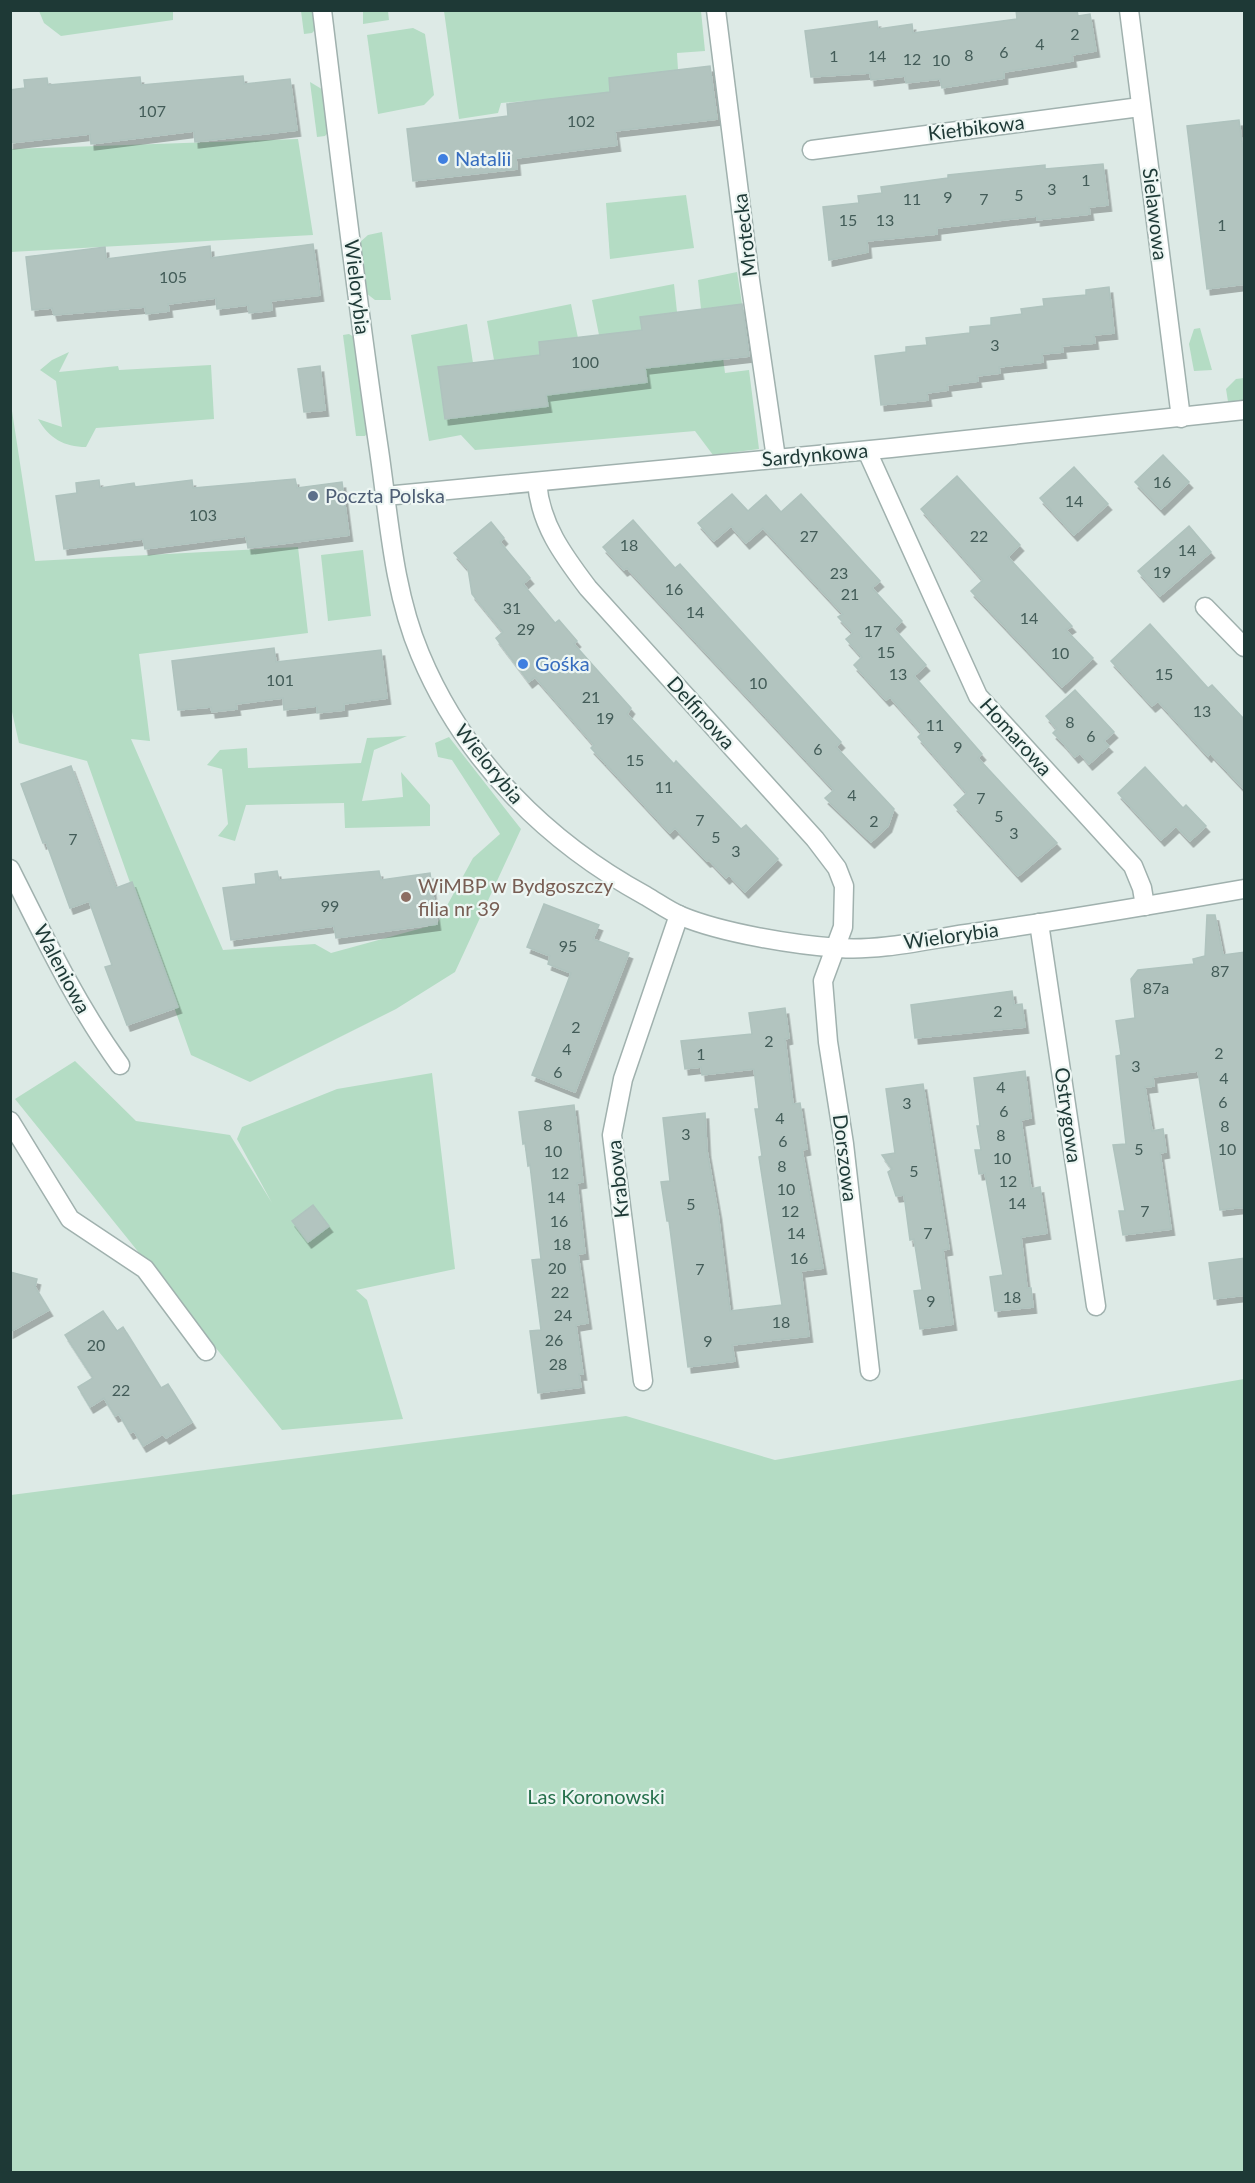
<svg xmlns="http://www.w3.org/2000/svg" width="1255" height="2183" font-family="Lato,sans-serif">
  <defs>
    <filter id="shadow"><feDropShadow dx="3.5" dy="6" stdDeviation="0" flood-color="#0004"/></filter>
  </defs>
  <rect width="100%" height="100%" fill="#ddeae6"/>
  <g fill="#b4dcc4">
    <path d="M39,11H173V20L61,36L44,23Z"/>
    <path d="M301,11H317L319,26L312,33L304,34Z"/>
    <path d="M363,11H388L389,20L363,24Z"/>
    <path d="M444,11H701L705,51L677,53L678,70L609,80L610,94L501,103L498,113L459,119Z"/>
    <path d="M413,28L425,34L434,95L424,105L378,114L367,35Z"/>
    <path d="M310,82L325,91L330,130L325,136L317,137Z"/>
    <path d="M298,139L313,235L11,252V149Z"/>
    <path d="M686,195L694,248L610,259L606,203Z"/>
    <path d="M382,232L391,300H375L366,293L359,243L368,235Z"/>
    <path d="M737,272L742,304L701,309L698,280Z"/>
    <path d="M674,284L677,312L641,317L642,330L599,335L592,300Z"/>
    <path d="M571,304L578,338L539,342L540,355L494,360L487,321Z"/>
    <path d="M467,324L473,363L438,367L445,419L548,406L546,395L646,382L645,368L723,358L725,373L749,370L759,449L713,455L695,431L475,450L461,435L429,441L411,335Z"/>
    <path d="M1200,328L1212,370L1194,371L1189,344L1194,329Z"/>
    <path d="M349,334L357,339L370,429L365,436H356L343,335Z"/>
    <path d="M69,352L59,372L118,366L119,370L211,365L214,419L96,428L86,447C64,447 49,438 38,419L62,427L56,381L40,370L52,360Z"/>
    <path d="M1244,378V405L1229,408L1226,389L1236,379Z"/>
    <path d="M10,398L35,561L298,547L308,633L139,654L150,741L131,739L223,950L315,944L331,953L437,924L473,858L500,834L452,760L438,757L435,743L449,737L521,829L455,972L396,1009L250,1082L191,1055L87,761L19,743L10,703Z"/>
    <path d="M363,550L371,616L328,621L321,555Z"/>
    <path d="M407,736L374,750L362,801L403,797L401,772L430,805V826L345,828L344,803L246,805L235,841L218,836L228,824L222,769L207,765L220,750L247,748L248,768L361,763L367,738Z"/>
    <path d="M75,1061L136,1121L230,1135L272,1203L237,1139L242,1127L337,1089L432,1073L455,1269L356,1290L367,1300L403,1419L282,1430L15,1099Z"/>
    <path d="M1244,1379V2172H11V1495L626,1416L775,1460Z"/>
  </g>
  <g fill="#b2c4bf" stroke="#afc3be" stroke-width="1.5" filter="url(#shadow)">
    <path d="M1016,10H1077L1078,16L1090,14L1096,51L1072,55L1073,61L1004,72V78L942,88L940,79L906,83L905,76L871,80L870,73L811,77L805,31L877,21L878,29L912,24L913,33L1017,19Z"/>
    <path d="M710,66L717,119L615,131L617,145L516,158L517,169L413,181L407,129L508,116L507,104L610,92L609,78Z"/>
    <path d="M243,76L244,84L290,79L297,130L195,142L194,131L91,144L90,134L10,143V90L25,88L24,80L47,78L48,85L140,77L141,85Z"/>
    <path d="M1239,120L1245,165V284L1207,289L1187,126Z"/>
    <path d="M1103,164L1108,205L1089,207L1090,214L1037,220V216L937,228V234L867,241L868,252L829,260L823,207L859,203L858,196L882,193L881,187L948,178V175L1045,165V169Z"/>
    <path d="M313,244L320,295L271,301L272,310L249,313L248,305L217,309L216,298L168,304L169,311L146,314L145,307L54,315L52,308L32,310L26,257L105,247L106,259L210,246L211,258Z"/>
    <path d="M1109,287L1114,333L1094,335L1095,343L1062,346L1063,352L1042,354L1043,362L999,367L1000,373L977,376L978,381L947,385L948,390L927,393L928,400L881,405L875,356L906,352V347L927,345L926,338L970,333V327L991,325V318L1022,314L1021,309L1044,306L1043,299L1086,295V290Z"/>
    <path d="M742,304L749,356L645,368L647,382L546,395L548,406L445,419L438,367L540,355L539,342L642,330L640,317Z"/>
    <path d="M320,366L325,410L304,412L298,369Z"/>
    <path d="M1163,455L1189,482L1161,509L1135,482Z"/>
    <path d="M1074,467L1108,504L1074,535L1040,498Z"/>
    <path d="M957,476L1020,545L1008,557L1072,626L1066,630L1093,658L1062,687L971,591L983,580L921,509Z"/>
    <path d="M295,479L297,488L342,482L349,535L248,548L246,536L145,549L143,539L64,549L56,496L77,493L76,483L99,480L100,488L134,483L135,487L192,480L193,488Z"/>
    <path d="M732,494L748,511L766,495L781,512L801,494L880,581L872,588L902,621L894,629L926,665L914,676L982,754L978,758L1057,843L1018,876L954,805L967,793L918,737L922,733L890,697L886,700L854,665L862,657L846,639L853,633L838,617L843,614L816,585L763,528L746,543L731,526L714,541L698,523Z"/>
    <path d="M633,520L675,568L680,564L783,678L841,742L836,747L894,809L888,826L871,842L825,798L834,790L627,568L624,570L603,547Z"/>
    <path d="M491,522L504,538L500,542L530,578L523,584L555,623L559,620L577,641L574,644L631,708L627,714L674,764L676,761L741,829L746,825L778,859L745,892L729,875L726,878L709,860L707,861L675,828L670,833L591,748L594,745L535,677L529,682L496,638L503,632L472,594L468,569L454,553Z"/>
    <path d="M1189,526L1211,552L1160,596L1138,571Z"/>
    <path d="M1150,624L1208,688L1212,685L1245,720V790L1210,753L1208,756L1158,701L1152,706L1111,661Z"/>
    <path d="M274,648L276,662L381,650L387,698L344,704V710L317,713V706L284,710L283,698L236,704L237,709L212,712L211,707L178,710L172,661Z"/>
    <path d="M1075,690L1114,732L1104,741L1109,746L1089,764L1080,753L1075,757L1064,744L1053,733L1057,729L1046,716Z"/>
    <path d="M71,766L116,888L132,882L178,1007L127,1025L105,967L112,965L89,901L70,908L46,842L43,843L21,784Z"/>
    <path d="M1145,767L1183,808L1186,805L1206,826L1190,841L1176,826L1161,840L1118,793Z"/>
    <path d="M277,871L279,880L379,871L381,880L430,873L437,924L336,938L334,926L231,940L223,888L256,884L255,874Z"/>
    <path d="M544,904L599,925L593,939L629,953L575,1092L532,1075L571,973L548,964L550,956L527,947Z"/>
    <path d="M1207,915H1215L1223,955L1245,952V1207L1220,1210L1198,1071L1153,1077L1154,1086L1145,1087L1152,1131L1163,1129L1166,1152L1160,1153L1171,1229L1123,1235L1119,1211H1125L1113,1145L1126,1144L1116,1056L1121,1055L1116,1021L1135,1018L1131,979L1138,970L1194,964L1193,959L1205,956Z"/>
    <path d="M1012,991L1014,1005L1022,1004L1025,1027L915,1038L911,1005Z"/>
    <path d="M785,1008L789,1038L785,1039L793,1104L800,1103L807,1149L802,1150L823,1268L801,1271L809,1336L732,1345L735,1361L688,1367L669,1221H667L661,1182L670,1181L663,1118L705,1113L707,1151L718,1213L730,1311L782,1305L759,1157L762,1156L755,1109H759L754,1069L702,1075L701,1067L685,1069L681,1041L752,1034L749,1013Z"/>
    <path d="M1025,1071L1031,1118L1021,1120L1031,1189L1040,1187L1047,1233L1021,1237L1027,1288H1031L1033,1307L995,1311L990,1277L1003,1275L985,1173L979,1174L975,1150H981L977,1126H980L974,1078Z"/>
    <path d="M923,1084L949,1249L943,1250L953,1324L920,1329L914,1291L922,1290L914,1239L910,1240L904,1195L896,1196L888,1172L892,1169L882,1155L895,1153L886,1089Z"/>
    <path d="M574,1105L583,1182L577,1183L585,1253L578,1254L588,1323L576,1325L583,1374H579L581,1387L538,1393L530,1331L541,1330L532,1260L541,1259L530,1165L528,1166L525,1143L523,1144L519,1112Z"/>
    <path d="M313,1205L329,1226L308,1242L292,1221Z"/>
    <path d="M1245,1258V1295L1214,1299L1209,1263Z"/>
    <path d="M10,1272L37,1279L35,1287L49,1310L10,1332Z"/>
    <path d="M103,1311L117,1331L123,1327L161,1388L168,1384L192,1422L166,1438L163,1434L143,1446L134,1431L130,1433L119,1414L115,1416L104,1398L90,1407L78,1387L93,1378L65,1335Z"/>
  </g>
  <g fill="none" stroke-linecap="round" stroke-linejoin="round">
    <defs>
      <g id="minor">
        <path d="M322,10C340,157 357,304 379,450C389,518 393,590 420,654C464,760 547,842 646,896C658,903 669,911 681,916C722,933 794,945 839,948C880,951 925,940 966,934C1059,921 1152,905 1244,889"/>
        <path d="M716,10L750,280L776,458"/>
        <path d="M1129,10L1181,418"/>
        <path d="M812,150L1140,107"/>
        <path d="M867,451L978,696L1133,866L1142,888L1145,906"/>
        <path d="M537,482C540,524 563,555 588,588L815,839L837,868L844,886L843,927L823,981L828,1042L844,1144L870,1371"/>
        <path d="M385,496L891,448L1244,410"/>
        <path d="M1205,607L1244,647"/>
        <path d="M10,869C44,937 76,1004 120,1065"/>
        <path d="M1039,923L1096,1306"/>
        <path d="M10,1121L70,1219L145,1269L206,1351"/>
        <path d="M643,1381L612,1135L623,1079L679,915"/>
      </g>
    </defs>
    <use href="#minor" stroke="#a0b1ae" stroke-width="21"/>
    <use href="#minor" stroke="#fff" stroke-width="18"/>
  </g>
  <g fill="#3f7fe0" stroke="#edf6f3" stroke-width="2">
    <circle cx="443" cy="159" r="6"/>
    <circle cx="523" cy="664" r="6"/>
  </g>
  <circle fill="#5c6f8a" stroke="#edf6f3" stroke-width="2" cx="313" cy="496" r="6"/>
  <circle fill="#8d6e63" stroke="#edf6f3" stroke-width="2" cx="406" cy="897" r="6"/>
  <g text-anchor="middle" stroke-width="4.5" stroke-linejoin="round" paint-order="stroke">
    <g font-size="16" fill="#435c58">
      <text x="1075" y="40">2</text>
      <text x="1040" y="50">4</text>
      <text x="1004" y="58">6</text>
      <text x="969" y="61">8</text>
      <text x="834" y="62">1</text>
      <text x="877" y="62">14</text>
      <text x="912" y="65">12</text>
      <text x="941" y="66">10</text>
      <text x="152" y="117">107</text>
      <text x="581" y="127">102</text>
      <text x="1086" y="186">1</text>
      <text x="1052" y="195">3</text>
      <text x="1019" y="201">5</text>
      <text x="948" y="203">9</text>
      <text x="912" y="205">11</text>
      <text x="984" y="205">7</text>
      <text x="848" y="226">15</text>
      <text x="885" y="226">13</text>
      <text x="1222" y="231">1</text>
      <text x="173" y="283">105</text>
      <text x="995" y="351">3</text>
      <text x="585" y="368">100</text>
      <text x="1162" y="488">16</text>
      <text x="1074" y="507">14</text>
      <text x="203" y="521">103</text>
      <text x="809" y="542">27</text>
      <text x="979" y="542">22</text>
      <text x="629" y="551">18</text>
      <text x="1187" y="556">14</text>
      <text x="1162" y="578">19</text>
      <text x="839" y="579">23</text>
      <text x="674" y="595">16</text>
      <text x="850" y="600">21</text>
      <text x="512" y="614">31</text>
      <text x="695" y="618">14</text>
      <text x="1029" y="624">14</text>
      <text x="526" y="635">29</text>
      <text x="873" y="637">17</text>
      <text x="886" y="658">15</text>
      <text x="1060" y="659">10</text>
      <text x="898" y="680">13</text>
      <text x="1164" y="680">15</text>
      <text x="280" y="686">101</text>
      <text x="758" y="689">10</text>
      <text x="591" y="703">21</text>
      <text x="1202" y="717">13</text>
      <text x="605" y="724">19</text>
      <text x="1070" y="728">8</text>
      <text x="935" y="731">11</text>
      <text x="1091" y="742">6</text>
      <text x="958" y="753">9</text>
      <text x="818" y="755">6</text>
      <text x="635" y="766">15</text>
      <text x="664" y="793">11</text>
      <text x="852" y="801">4</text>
      <text x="981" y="804">7</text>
      <text x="999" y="822">5</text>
      <text x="700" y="826">7</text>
      <text x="874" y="827">2</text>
      <text x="1014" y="839">3</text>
      <text x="716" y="843">5</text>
      <text x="73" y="845">7</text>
      <text x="736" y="857">3</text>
      <text x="330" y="912">99</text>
      <text x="568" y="952">95</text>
      <text x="1220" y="977">87</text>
      <text x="1156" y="994">87a</text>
      <text x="998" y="1017">2</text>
      <text x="576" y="1033">2</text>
      <text x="769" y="1047">2</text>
      <text x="567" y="1055">4</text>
      <text x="1219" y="1059">2</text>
      <text x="701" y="1060">1</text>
      <text x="1136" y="1072">3</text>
      <text x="558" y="1078">6</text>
      <text x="1224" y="1084">4</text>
      <text x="1001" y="1093">4</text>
      <text x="1223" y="1108">6</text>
      <text x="907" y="1109">3</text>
      <text x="1004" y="1117">6</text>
      <text x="780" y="1124">4</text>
      <text x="548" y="1131">8</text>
      <text x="1225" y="1132">8</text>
      <text x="686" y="1140">3</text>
      <text x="1001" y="1141">8</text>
      <text x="783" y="1147">6</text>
      <text x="1139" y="1155">5</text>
      <text x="1227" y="1155">10</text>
      <text x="553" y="1157">10</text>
      <text x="1002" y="1164">10</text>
      <text x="782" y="1172">8</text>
      <text x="914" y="1177">5</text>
      <text x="560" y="1179">12</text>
      <text x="1008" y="1187">12</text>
      <text x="786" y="1195">10</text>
      <text x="556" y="1203">14</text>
      <text x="1017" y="1209">14</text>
      <text x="691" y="1210">5</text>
      <text x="790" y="1217">12</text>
      <text x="1145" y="1217">7</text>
      <text x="559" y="1227">16</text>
      <text x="796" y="1239">14</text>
      <text x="928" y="1239">7</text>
      <text x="562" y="1250">18</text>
      <text x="799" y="1264">16</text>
      <text x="557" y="1274">20</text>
      <text x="700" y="1275">7</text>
      <text x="560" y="1298">22</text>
      <text x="1012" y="1303">18</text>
      <text x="931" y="1307">9</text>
      <text x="563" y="1321">24</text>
      <text x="781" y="1328">18</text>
      <text x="554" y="1346">26</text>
      <text x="708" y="1347">9</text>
      <text x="96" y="1351">20</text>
      <text x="558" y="1370">28</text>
      <text x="121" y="1396">22</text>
    </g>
    <g font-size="20" fill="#1e3936" stroke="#edf6f3">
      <text transform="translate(976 128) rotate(-7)" y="7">Kiełbikowa</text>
      <text transform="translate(1155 214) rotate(83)" y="7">Sielawowa</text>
      <text transform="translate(745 235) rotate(-97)" y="7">Mrotecka</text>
      <text transform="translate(357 287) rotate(83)" y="7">Wielorybia</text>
      <text transform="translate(815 455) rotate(-5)" y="7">Sardynkowa</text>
      <text transform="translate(701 713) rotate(48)" y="7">Delfinowa</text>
      <text transform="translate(1016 737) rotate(48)" y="7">Homarowa</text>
      <text transform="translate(489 764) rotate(51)" y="7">Wielorybia</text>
      <text transform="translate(951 936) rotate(-8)" y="7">Wielorybia</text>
      <text transform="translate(62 969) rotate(62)" y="7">Waleniowa</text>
      <text transform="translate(1068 1115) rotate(82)" y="7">Ostrygowa</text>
      <text transform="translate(845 1158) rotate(83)" y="7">Dorszowa</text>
      <text transform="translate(618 1179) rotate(-96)" y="7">Krabowa</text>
    </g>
    <g font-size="20" fill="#366cbe" stroke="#edf6f3" text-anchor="start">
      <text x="455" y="166">Natalii</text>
      <text x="535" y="671">Gośka</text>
    </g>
    <g font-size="20" fill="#4e5e75" stroke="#edf6f3" text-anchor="start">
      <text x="325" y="503">Poczta Polska</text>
    </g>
    <g font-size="20" fill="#785e54" stroke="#edf6f3" text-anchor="start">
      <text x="418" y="893">WiMBP w Bydgoszczy<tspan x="418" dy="23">filia nr 39</tspan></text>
    </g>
    <g font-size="20" fill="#27714d" stroke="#edf6f3">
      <text x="596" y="1804">Las Koronowski</text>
    </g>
  </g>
  <rect width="1255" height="2183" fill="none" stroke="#1e3936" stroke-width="24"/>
</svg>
